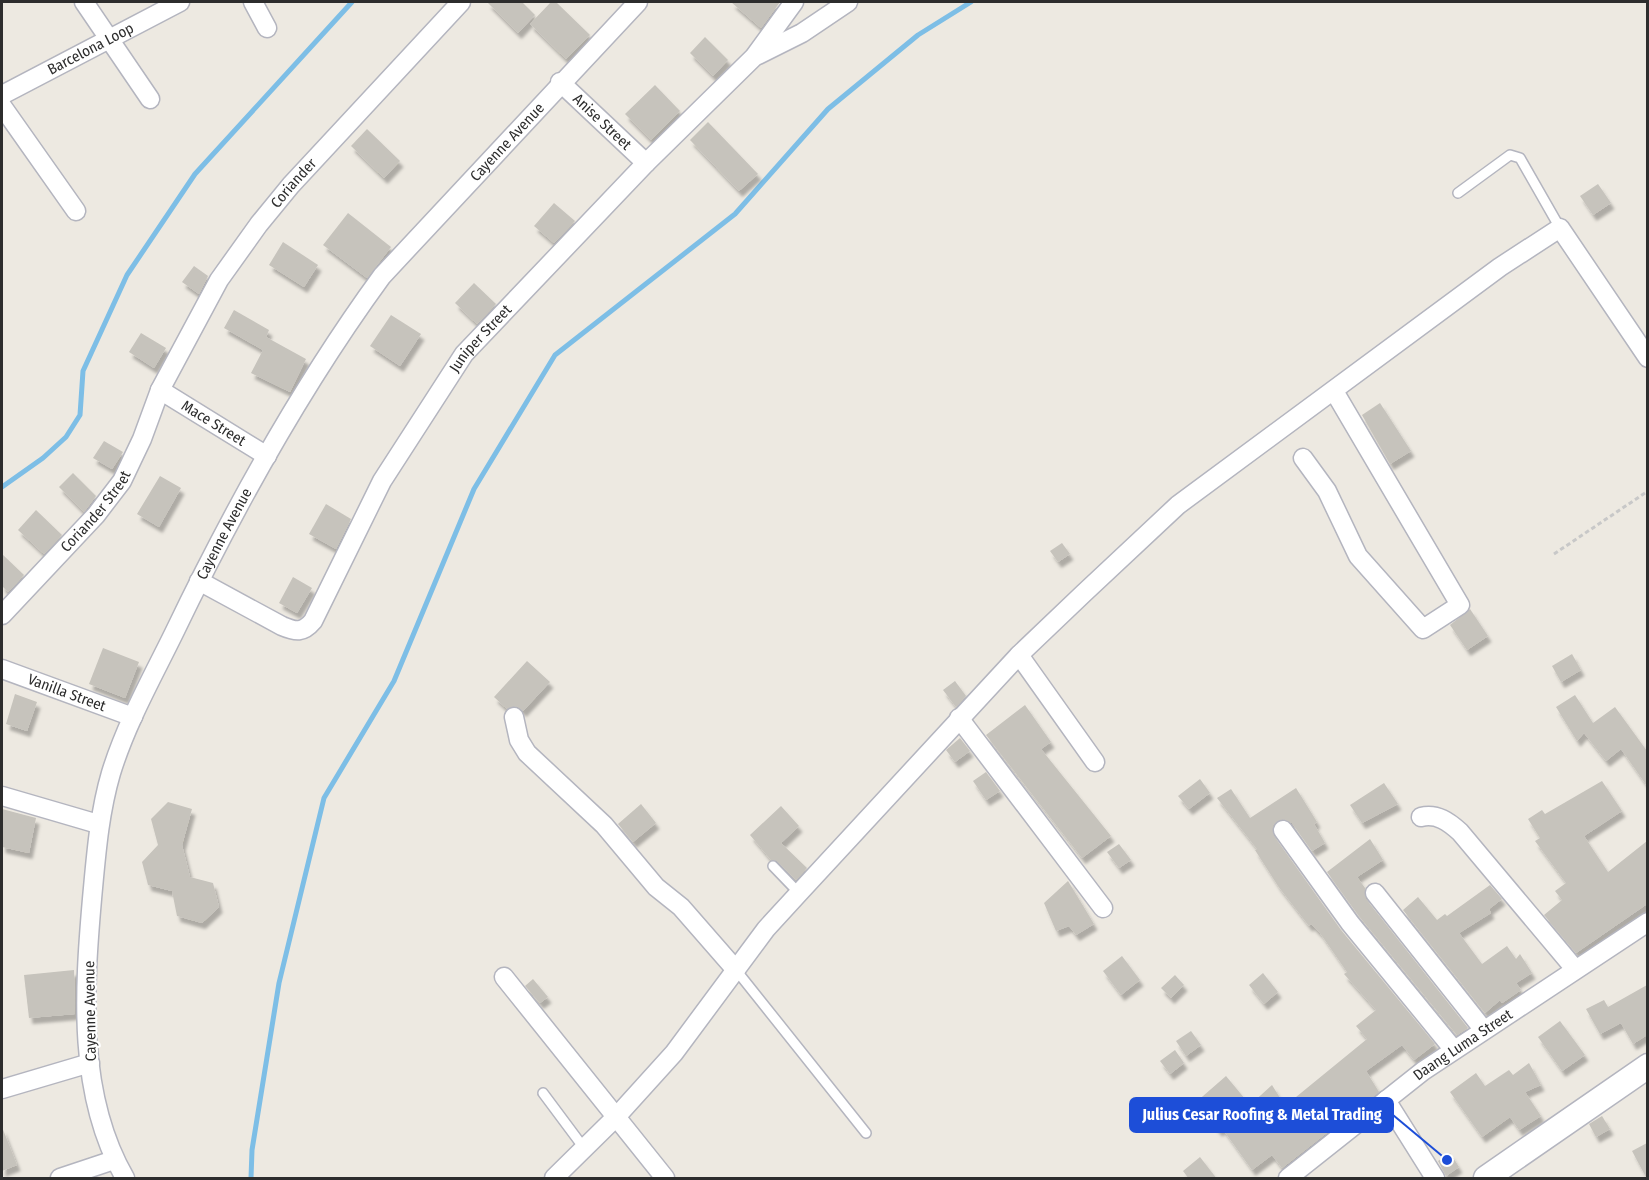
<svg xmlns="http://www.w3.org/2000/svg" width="1649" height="1180" font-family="'Fira Sans Condensed',sans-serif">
  <defs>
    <filter id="shadow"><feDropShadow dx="3.5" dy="6" stdDeviation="1.5" flood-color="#0004"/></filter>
  </defs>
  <rect width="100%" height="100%" fill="#ede9e1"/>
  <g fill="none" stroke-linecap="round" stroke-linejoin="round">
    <g stroke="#7dbee6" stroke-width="5">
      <path d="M2,487L43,458L66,437L80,415L83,371L127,275L195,174L352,2"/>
      <path d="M251,1178L252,1150L279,983L324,798L394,681L474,489L555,355L735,214L828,109L918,35L971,2"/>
    </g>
  </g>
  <g fill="#c6c3bc" filter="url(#shadow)">
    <path d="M487,2H522L535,15L518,33Z"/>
    <path d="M551,2H556L590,35L566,59L530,24Z"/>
    <path d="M731,2H780L761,28Z"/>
    <path d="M705,37L728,60L713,76L690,53Z"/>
    <path d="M655,85L680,111L651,140L625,114Z"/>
    <path d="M708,122L758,174L739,191L690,140Z"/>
    <path d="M367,129L400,161L384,178L351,146Z"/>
    <path d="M1598,184L1611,203L1593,215L1580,196Z"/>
    <path d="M554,203L575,221L554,243L534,226Z"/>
    <path d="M348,213L391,247L367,278L323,245Z"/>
    <path d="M283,242L318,265L304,287L269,265Z"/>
    <path d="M194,266L208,276L199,294L182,282Z"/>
    <path d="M474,283L496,304L477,324L455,303Z"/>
    <path d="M234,310L269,330L266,337L306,359L290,392L251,373L263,350L224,328Z"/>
    <path d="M391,315L421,334L400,366L370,346Z"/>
    <path d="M141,333L166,348L154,368L129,352Z"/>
    <path d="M1380,403L1411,451L1390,464L1362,415Z"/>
    <path d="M104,441L123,452L112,469L93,458Z"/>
    <path d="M73,473L96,496L84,512L59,487Z"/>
    <path d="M160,476L181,488L159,527L137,514Z"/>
    <path d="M326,504L351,519L336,549L309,534Z"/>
    <path d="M36,510L62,535L44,554L18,530Z"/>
    <path d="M1062,543L1070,554L1058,562L1050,551Z"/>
    <path d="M2,554L24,575L8,592L2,586Z"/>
    <path d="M293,577L312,588L297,613L279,603Z"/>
    <path d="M1470,609L1488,636L1467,650L1450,625Z"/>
    <path d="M103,648L139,662L125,698L89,684Z"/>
    <path d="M1572,654L1581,670L1561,682L1552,666Z"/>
    <path d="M527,661L550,682L523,711L517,706L507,709L494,697Z"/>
    <path d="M955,681L966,696L956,707L943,690Z"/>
    <path d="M15,694L37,702L27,731L6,724Z"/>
    <path d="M1575,695L1593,723L1615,707L1647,751V786L1621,749L1606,761L1584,733L1577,741L1556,707Z"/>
    <path d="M1025,705L1051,742L1041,749L1111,836L1082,858L986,735Z"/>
    <path d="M960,738L970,751L955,762L946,750Z"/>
    <path d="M986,772L1000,791L986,800L973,781Z"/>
    <path d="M1200,779L1210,793L1189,809L1178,796Z"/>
    <path d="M1602,781L1622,811L1584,836L1608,872L1647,841V904L1576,953L1544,915L1562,900L1555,891L1566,883L1535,841L1540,838L1528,819L1542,810L1545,814Z"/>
    <path d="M1384,783L1398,804L1362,823L1350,805Z"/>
    <path d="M1296,788L1317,822L1314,824L1325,843L1312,851L1292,823L1282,819L1273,825L1274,836L1341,930L1435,1044L1414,1060L1402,1045L1366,1071L1379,1092L1282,1168L1272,1155L1252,1170L1222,1128L1219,1131L1195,1103L1226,1076L1250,1105L1272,1085L1285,1106L1367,1039L1356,1026L1376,1010L1344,974L1347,972L1320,933L1311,924L1309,926L1278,886L1255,850L1257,849L1217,798L1231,789L1250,818Z"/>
    <path d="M168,802L192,809L182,845L190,877L213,883L219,907L202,923L177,916L172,891L148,885L146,877L142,862L158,845L151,819Z"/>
    <path d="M641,804L656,823L633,842L618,824Z"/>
    <path d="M781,806L799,826L781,843L807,868L796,880L777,861L771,860L750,835Z"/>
    <path d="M2,809L36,818L29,853L2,847Z"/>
    <path d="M1370,839L1383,860L1357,877L1365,888L1366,899L1468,1028L1457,1035L1359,916L1327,872Z"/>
    <path d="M1119,844L1131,860L1119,868L1107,852Z"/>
    <path d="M1068,881L1094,924L1076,935L1069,926L1056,931L1044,903Z"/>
    <path d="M1490,885L1502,899L1489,909L1491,913L1459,933L1482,964L1507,946L1516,959L1520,954L1532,973L1516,983L1521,990L1502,1003L1500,1000L1485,1013L1403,910L1418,897L1437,920L1445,914L1447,916Z"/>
    <path d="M1122,956L1140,980L1121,995L1103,971Z"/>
    <path d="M74,970L75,1014L29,1018L24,975Z"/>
    <path d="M1263,973L1278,992L1264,1004L1249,985Z"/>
    <path d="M1175,975L1184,985L1171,998L1161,988Z"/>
    <path d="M533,979L548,997L540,1003L525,986Z"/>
    <path d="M1647,985V1035L1633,1044L1621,1023L1600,1034L1586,1009L1604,1000L1608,1007Z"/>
    <path d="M1560,1021L1585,1055L1562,1071L1538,1037Z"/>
    <path d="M1191,1031L1201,1045L1186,1056L1176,1041Z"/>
    <path d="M1175,1050L1184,1063L1170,1074L1160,1061Z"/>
    <path d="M1529,1063L1541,1085L1525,1092L1541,1116L1519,1130L1510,1117L1482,1137L1450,1092L1476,1073L1485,1086L1509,1070L1513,1075Z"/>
    <path d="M1602,1116L1610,1129L1596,1137L1589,1124Z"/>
    <path d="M2,1127L17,1165L2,1171Z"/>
    <path d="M1647,1143V1179L1632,1151Z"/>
    <path d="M1450,1153L1459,1167L1446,1176L1438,1161Z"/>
    <path d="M1200,1157L1217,1179H1189L1183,1171Z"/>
  </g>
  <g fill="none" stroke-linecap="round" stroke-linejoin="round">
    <defs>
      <g id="service">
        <path d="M1458,193L1510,155L1520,158L1560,228"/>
        <path d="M773,866L799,893"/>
        <path d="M736,970L866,1133"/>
        <path d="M543,1093L584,1148"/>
      </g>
      <g id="minor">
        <path d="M84,2L150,99"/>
        <path d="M253,2L267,28"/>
        <path d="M758,55L802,33L848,2"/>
        <path id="s1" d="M560,82L646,163"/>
        <path id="s2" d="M2,95L180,2"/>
        <path d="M2,106L76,211"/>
        <path id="s3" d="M160,390L267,456"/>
        <path d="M1303,458L1327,491L1358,556L1423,629L1460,605L1334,391"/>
        <path id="s4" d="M199,581L282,626C296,632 303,633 313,621L382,481L464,354L646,163L754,57L794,2"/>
        <path id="s5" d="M2,615L96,515L122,481L142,439L160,390L219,280L259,224L291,185L461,2"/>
        <path d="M1019,655L1095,762"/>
        <path id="s6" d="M2,669L133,717"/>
        <path d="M514,717L519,740L527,753L604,825L656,887L681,907L736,970"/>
        <path d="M959,718L1103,908"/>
        <path d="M2,796L98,824"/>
        <path d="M1421,817C1437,813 1449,822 1460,832L1575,969"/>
        <path d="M1283,830L1350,923L1454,1050"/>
        <path d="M1375,893L1483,1029"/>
        <path d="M504,977L665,1178"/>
        <path d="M2,1089L90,1063"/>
        <path d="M1386,1100L1435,1178"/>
        <path d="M60,1178L114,1160"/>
        <path id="s7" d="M125,1178C77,1095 84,991 92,899C96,856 99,814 111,773C126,724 152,678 174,633C233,510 301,387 382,276L638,2"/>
        <path d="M554,1178L617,1116L674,1053L766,929L799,893L1019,655L1084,593L1178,505L1500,267L1560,228L1648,358"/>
        <path id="s8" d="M1288,1178L1423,1071L1648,922"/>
      </g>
      <path id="secondary" d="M1486,1178L1648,1066"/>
    </defs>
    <use href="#service" stroke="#b4b5bf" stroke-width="12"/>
    <use href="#minor" stroke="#b4b5bf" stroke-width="21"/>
    <use href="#secondary" stroke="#b4b5bf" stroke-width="27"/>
    <path stroke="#c8c8c8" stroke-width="3" stroke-dasharray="4.5 3" stroke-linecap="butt" d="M1554,554L1648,491"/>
    <use href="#service" stroke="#fff" stroke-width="9"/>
    <use href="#minor" stroke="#fff" stroke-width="18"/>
    <use href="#secondary" stroke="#fff" stroke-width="24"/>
  </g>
  <g text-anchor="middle" stroke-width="4.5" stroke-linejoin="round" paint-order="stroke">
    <g font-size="15" fill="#2d2d2d" stroke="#fff">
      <text dy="5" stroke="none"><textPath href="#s2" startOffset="100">Barcelona Loop</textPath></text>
      <text dy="5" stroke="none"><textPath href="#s1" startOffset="58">Anise Street</textPath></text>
      <text dy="5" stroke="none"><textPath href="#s7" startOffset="1164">Cayenne Avenue</textPath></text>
      <text dy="5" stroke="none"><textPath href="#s5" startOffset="526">Coriander</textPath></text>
      <text dy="5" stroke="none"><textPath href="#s4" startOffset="459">Juniper Street</textPath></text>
      <text dy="5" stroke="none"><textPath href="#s3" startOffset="63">Mace Street</textPath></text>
      <text dy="5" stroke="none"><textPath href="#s5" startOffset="140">Coriander Street</textPath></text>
      <text dy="5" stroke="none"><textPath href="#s7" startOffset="678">Cayenne Avenue</textPath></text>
      <text dy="5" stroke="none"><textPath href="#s6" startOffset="69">Vanilla Street</textPath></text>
      <text transform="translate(90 1011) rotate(-91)" y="5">Cayenne Avenue</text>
      <text dy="5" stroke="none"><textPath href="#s8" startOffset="220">Daang Luma Street</textPath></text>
    </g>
  </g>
  <path fill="none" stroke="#1d4ed8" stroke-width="2" d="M1447 1160L1393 1115"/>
  <circle fill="#1d4ed8" stroke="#fff" stroke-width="2" cx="1447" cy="1160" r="6"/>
  <rect fill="#1d4ed8" stroke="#1d4ed8" stroke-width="2" x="1130" y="1098" width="263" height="34" rx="6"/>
  <g font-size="16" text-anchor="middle" font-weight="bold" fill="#fff">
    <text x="1262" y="1120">Julius Cesar Roofing &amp; Metal Trading</text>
  </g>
  <rect width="1649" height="1180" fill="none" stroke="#2d2d2d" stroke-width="6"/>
</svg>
